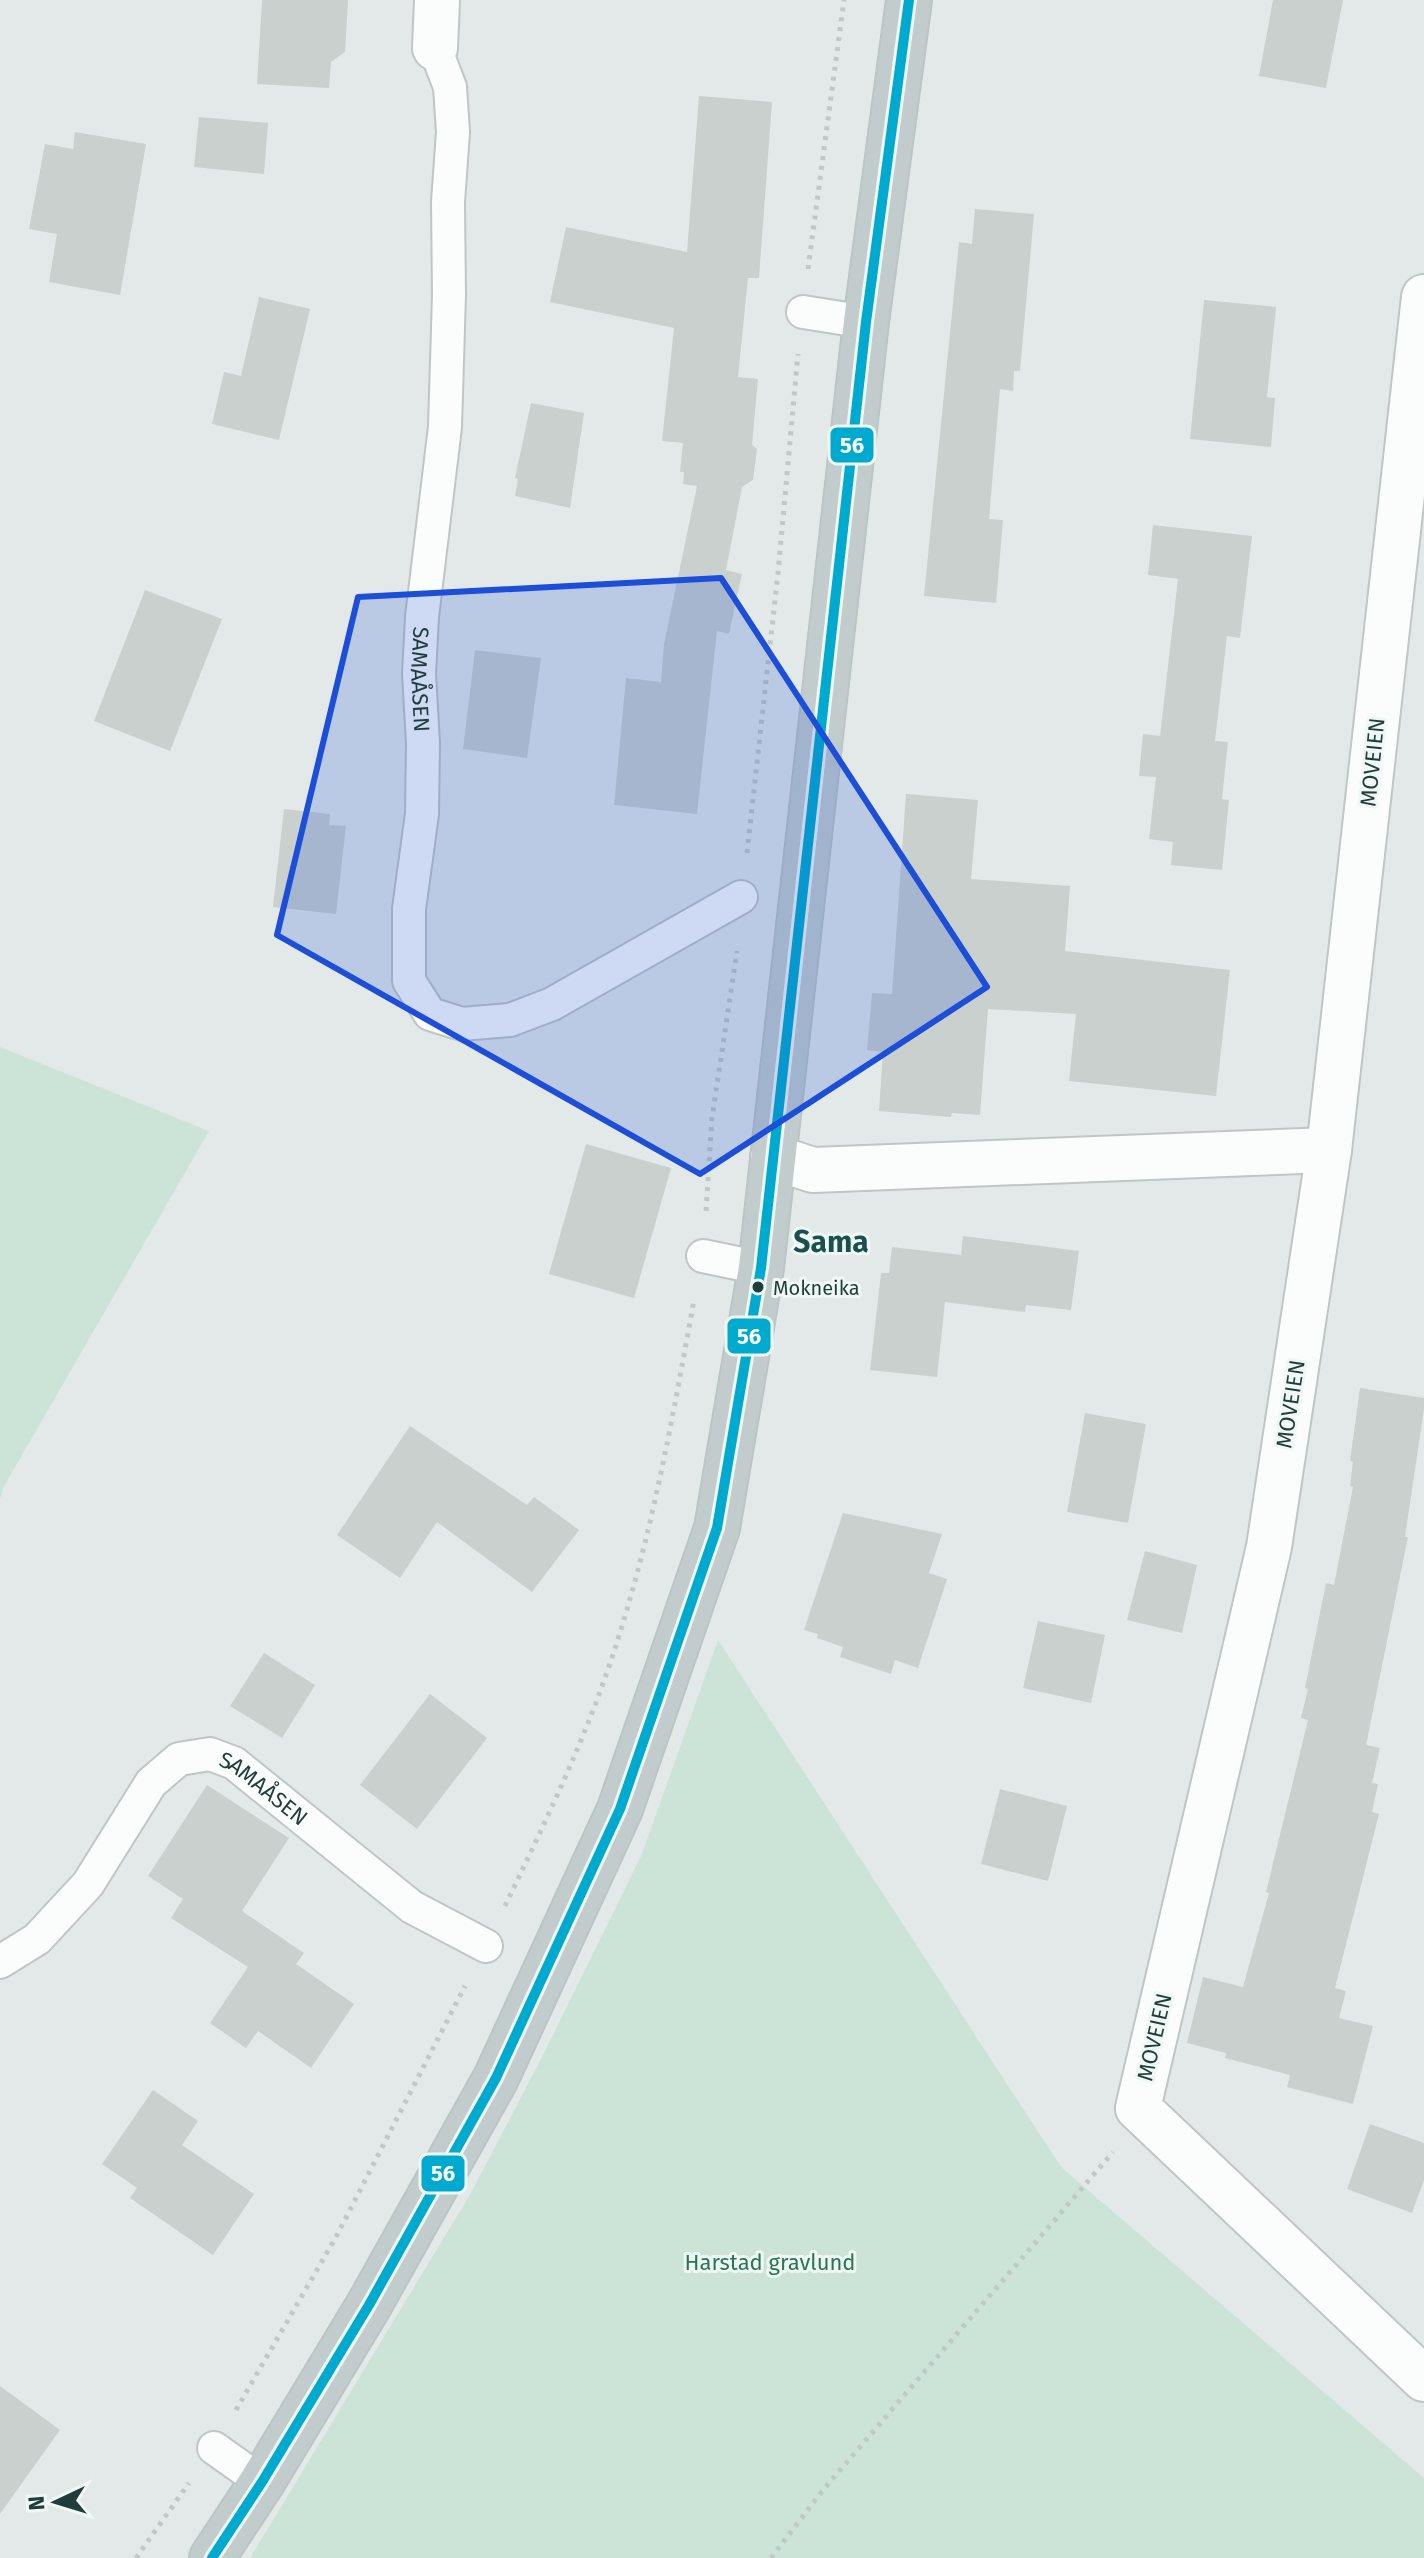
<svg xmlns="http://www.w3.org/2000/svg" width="1424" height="2558" font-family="'Fira Sans',sans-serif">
  <rect width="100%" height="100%" fill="#e3e9e8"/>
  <g fill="#cbe4d7">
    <path d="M0,1047L209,1131L3,1488L0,1499Z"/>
    <path d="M718,1640L1061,2167L1424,2478V2558H250L471,2193L542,2057L642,1854Z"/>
  </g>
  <g fill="#cad0ce">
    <path d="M262,0H348L345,52L331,62L329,88L257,84Z"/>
    <path d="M1273,0H1343L1326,88L1259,76Z"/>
    <path d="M699,96L772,102L759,278H748L738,377L758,379L752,445L757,449L753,480L742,487L726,570L742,574L729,634L717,631L697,814L614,805L626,678L661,682L664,644L697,486L683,484L684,472H680L683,443L662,441L674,328L550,302L566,227L687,252Z"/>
    <path d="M199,117L268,123L264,174L194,167Z"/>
    <path d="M75,132L146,144L120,295L49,282L57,234L29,229L45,144L73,149Z"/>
    <path d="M975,209L1034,214L1020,371H1014L1013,391L1000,389L989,519L1003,520L996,603L924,596L959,242L972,244Z"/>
    <path d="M259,297L310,309L279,440L212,424L224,372L241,376Z"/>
    <path d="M1204,300L1276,307L1267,397L1275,398L1271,447L1190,439Z"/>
    <path d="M531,403L584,413L570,508L515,496L518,479L515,478Z"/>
    <path d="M1153,525L1252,536L1240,638L1227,636L1215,741L1228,742L1222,799L1229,800L1222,870L1171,865L1173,842L1149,839L1156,777L1139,776L1143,734L1160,736L1178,579L1148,575Z"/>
    <path d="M145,590L222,619L170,751L94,721Z"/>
    <path d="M475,650L541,658L527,758L463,749Z"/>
    <path d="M906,794L978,800L971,879L1070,886L1065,951L1230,970L1216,1096L1069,1081L1076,1014L988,1009L980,1115L952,1113L951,1117L879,1111L883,1052L867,1050L872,993L892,994Z"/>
    <path d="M284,809L330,814L329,825L346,826L336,914L273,907Z"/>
    <path d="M586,1144L671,1168L634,1298L549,1274Z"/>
    <path d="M963,1236L1079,1251L1071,1310L1026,1305L1025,1312L945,1302L937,1377L870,1370L881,1273H889L892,1247L961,1255Z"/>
    <path d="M1360,1388L1424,1398V1409L1405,1537H1408L1366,1745L1380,1748L1372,1783L1378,1784L1372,1812L1379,1814L1335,1988L1346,1991L1339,2018L1373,2026L1353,2104L1287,2087L1290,2075L1225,2058L1226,2053L1187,2043L1203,1977L1243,1987L1269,1893L1266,1892L1308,1720L1301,1718L1308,1689L1305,1688L1326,1583L1334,1585L1353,1487L1350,1486L1353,1462L1350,1461Z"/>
    <path d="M1085,1413L1146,1424L1128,1523L1067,1512Z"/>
    <path d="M410,1426L527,1505L534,1497L579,1530L532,1592L437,1522L400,1578L337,1535Z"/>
    <path d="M843,1513L942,1534L929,1573L947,1579L918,1668L895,1660L891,1674L840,1657L843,1647L817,1638L818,1634L804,1630Z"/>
    <path d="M1145,1551L1197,1565L1182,1633L1127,1620Z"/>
    <path d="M1038,1621L1105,1635L1091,1703L1023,1688Z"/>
    <path d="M264,1653L315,1685L282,1738L230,1706Z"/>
    <path d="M430,1694L487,1738L417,1829L360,1785Z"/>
    <path d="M207,1785L289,1838L242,1911L304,1953L296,1964L354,2004L311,2068L258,2031L246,2048L210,2023L248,1967L171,1918L183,1899L148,1876Z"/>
    <path d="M1000,1789L1067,1806L1048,1881L981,1864Z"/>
    <path d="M153,2090L198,2121L182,2145L254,2194L213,2255L130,2198L137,2188L102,2164Z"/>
    <path d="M1370,2124L1424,2143V2180L1412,2213L1347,2189Z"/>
    <path d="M0,2386L60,2430L0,2514Z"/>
  </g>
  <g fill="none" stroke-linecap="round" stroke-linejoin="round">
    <defs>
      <g id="service">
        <path id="s1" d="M435,48L450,87L453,132L448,202L449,295L445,427L422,617L419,674L423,743L422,814L409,909V981L430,1014L462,1024L510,1020L552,1004L741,897"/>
        <path d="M803,312L866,322"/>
        <path d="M703,1256L761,1268"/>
        <path id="s2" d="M0,1962L37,1939L88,1884L151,1783L179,1759L210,1754L234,1763L412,1907L486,1946"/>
        <path d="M214,2448L262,2482"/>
      </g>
      <g id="minor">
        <path d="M435,48L437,0"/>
        <path d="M1424,297L1329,1150L1269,1547L1138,2108L1424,2379"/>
        <path d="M773,1157L813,1170L1329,1150"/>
      </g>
      <path id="trunk" d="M212,2558L262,2482L369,2305L496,2078L620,1809L717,1528L761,1268L866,322L909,0"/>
    </defs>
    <use href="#service" stroke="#c0c6c5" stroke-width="36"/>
    <use href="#minor" stroke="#c0c6c5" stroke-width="48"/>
    <use href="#trunk" stroke="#bbc5c5" stroke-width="48"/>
    <g stroke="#c0c9c8" stroke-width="5" stroke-dasharray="4 6" stroke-linecap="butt">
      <path d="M808,269L844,0"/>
      <path d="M747,853L778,573L798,354"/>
      <path d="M706,1211L712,1118L737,951"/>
      <path d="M505,1906C539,1835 574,1763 601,1689C647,1563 670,1432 694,1300"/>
      <path d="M236,2410L336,2237L465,1986"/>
      <path d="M136,2558L189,2483"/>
      <path d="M771,2558L823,2490L1113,2152"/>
    </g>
    <use href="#service" stroke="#fbfcfc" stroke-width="32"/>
    <use href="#minor" stroke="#fbfcfc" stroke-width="44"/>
    <use href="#trunk" stroke="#c3cccc" stroke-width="44"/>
    <defs>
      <path id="bus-1" d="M212,2558L262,2482L369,2305L496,2078L620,1809L717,1528L761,1268L866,322L909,0"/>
    </defs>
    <use href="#bus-1" stroke="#f0f8f6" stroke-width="16"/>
    <use href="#bus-1" stroke="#00a9ce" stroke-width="10"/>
  </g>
  <path fill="#1d4ed8" fill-opacity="0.2" stroke="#1d4ed8" stroke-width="6" stroke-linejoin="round" d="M721,578L987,987L700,1174L277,935L358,597Z"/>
  <circle fill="#1f3d3b" stroke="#f0f8f6" stroke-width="3" cx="758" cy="1287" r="7"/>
  <g text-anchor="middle" stroke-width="6" stroke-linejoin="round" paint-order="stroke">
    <g font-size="20" fill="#1f3d3b" stroke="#f0f8f6" text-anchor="start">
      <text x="773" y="1295">Mokneika</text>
    </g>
    <g font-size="22" fill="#1f3d3b" stroke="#f0f8f6">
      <text dy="8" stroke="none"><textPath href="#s1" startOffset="636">SAMAÅSEN</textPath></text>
      <text transform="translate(1372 762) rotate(-84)" y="8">MOVEIEN</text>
      <text transform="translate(1290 1404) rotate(-81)" y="8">MOVEIEN</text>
      <text dy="8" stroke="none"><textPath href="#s2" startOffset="370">SAMAÅSEN</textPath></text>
      <text transform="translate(1154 2037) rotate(-77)" y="8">MOVEIEN</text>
    </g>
    <g font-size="22" fill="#277654" stroke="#f0f8f6">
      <text x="770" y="2270">Harstad gravlund</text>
    </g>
    <g font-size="30" font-weight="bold" fill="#1a504d" stroke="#f0f8f6">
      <text x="831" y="1252">Sama</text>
    </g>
  </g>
  <g stroke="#f0f8f6" stroke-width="3">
    <rect x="829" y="426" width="46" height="38" rx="8" fill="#00a9ce"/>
    <rect x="726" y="1317" width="46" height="38" rx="8" fill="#00a9ce"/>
    <rect x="420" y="2154" width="46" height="39" rx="8" fill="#00a9ce"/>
  </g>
  <g font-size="22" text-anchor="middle" font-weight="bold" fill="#fff">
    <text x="852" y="453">56</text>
    <text x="749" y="1344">56</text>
    <text x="443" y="2181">56</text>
  </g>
  <g transform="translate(56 2502) rotate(266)" stroke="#f0f8f6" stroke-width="6" paint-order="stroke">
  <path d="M0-6L14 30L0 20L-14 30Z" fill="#1f3d3b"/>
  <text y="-12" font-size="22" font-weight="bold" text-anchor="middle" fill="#1f3d3b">N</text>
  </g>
</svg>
